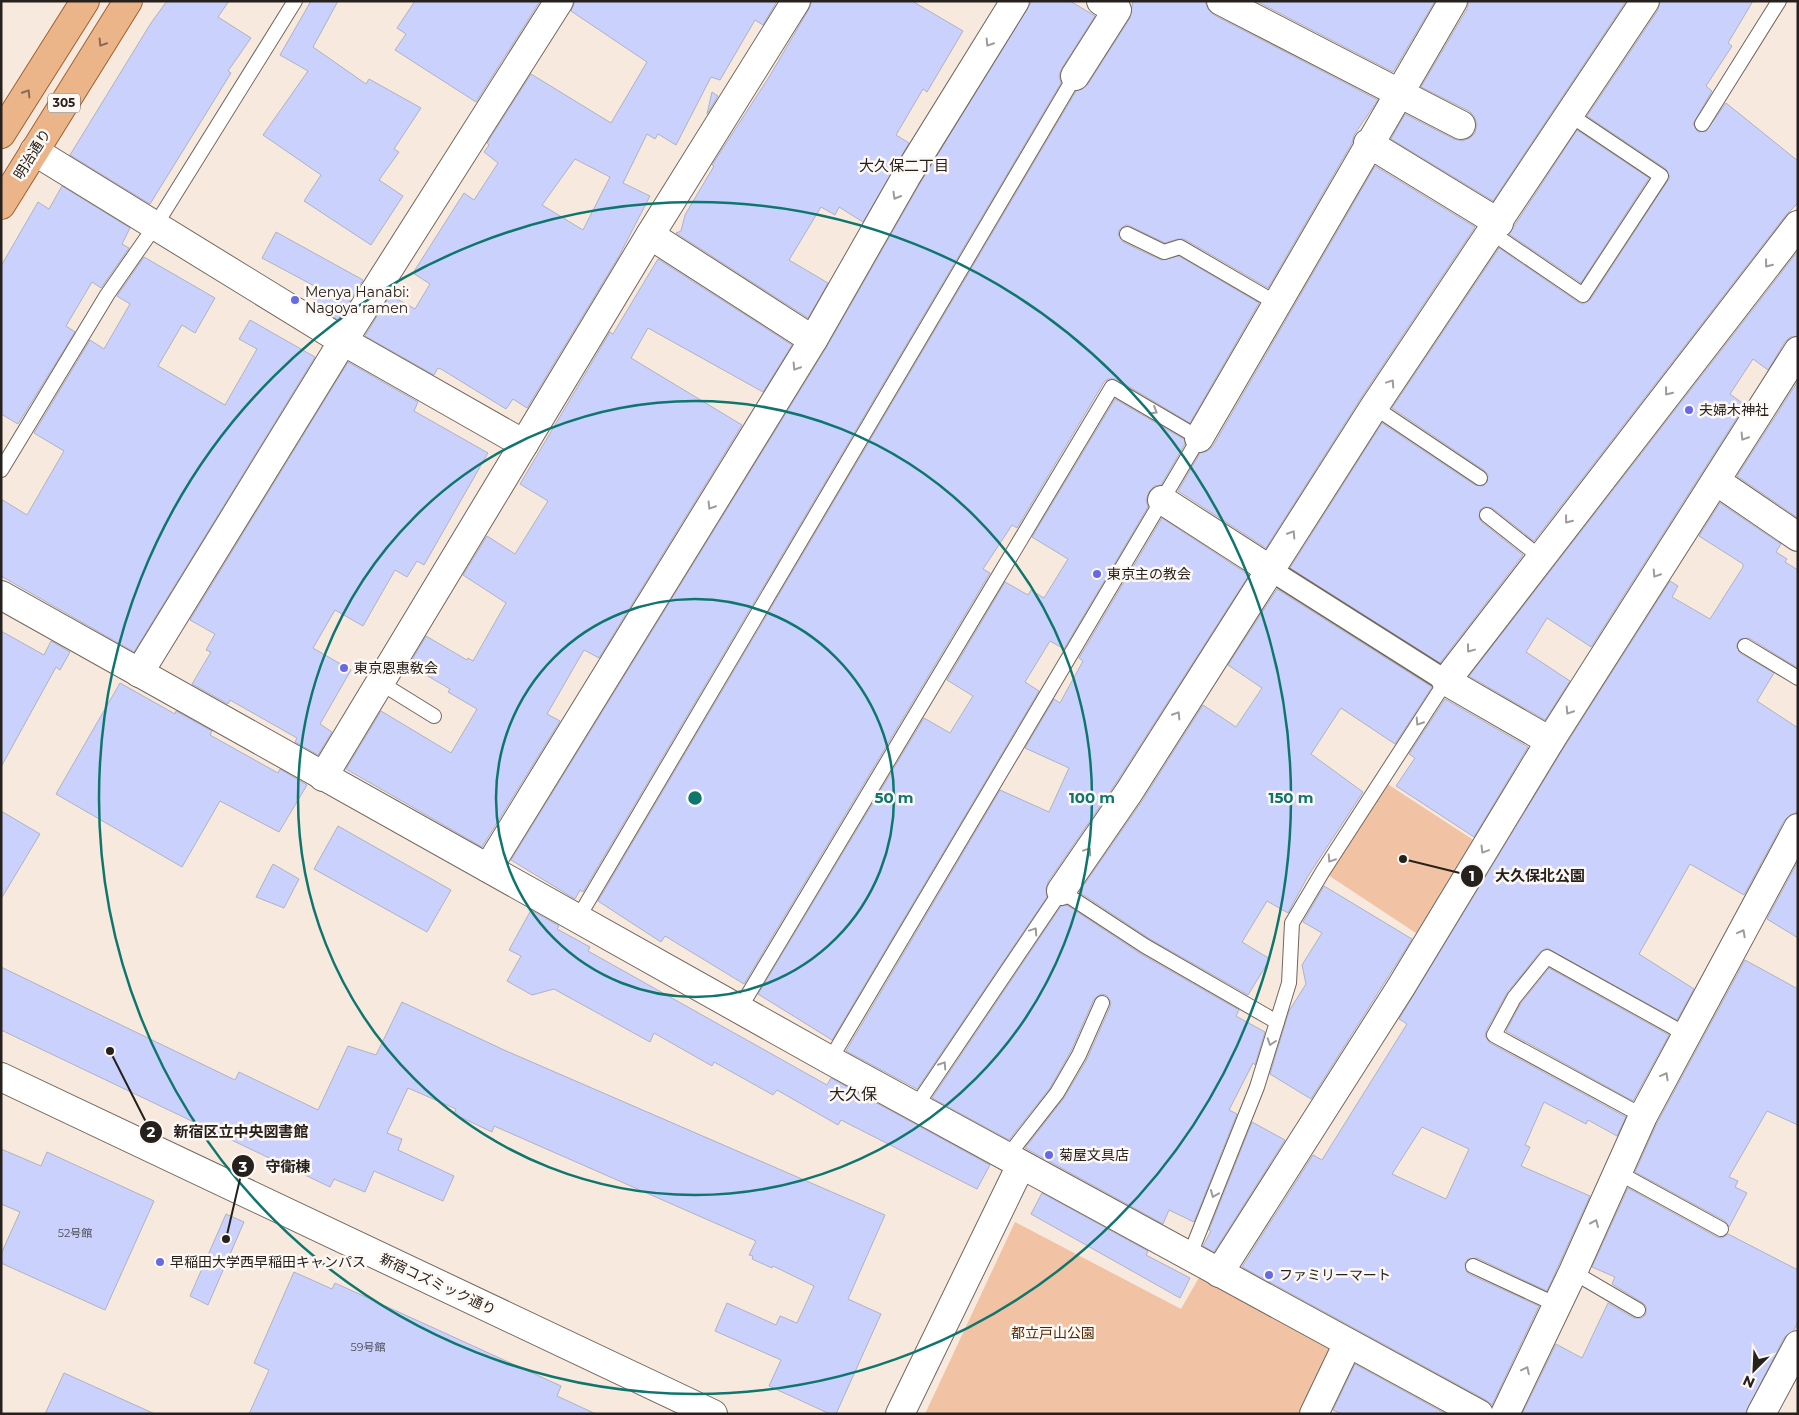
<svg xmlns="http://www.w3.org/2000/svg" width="1799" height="1415" font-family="Montserrat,'Noto Sans JP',sans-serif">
  <rect width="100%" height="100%" fill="#f8e9de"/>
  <g fill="#f1c2a3">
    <path d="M1386,783L1478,843L1419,935L1328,875Z"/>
    <path d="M1015,1222L1181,1309L1201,1274L1339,1345L1311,1414H925Z"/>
  </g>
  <g fill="#cad1fd" stroke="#afb2c1" fill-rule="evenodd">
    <path d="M167,1H229L218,17L251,38L228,71L231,73L150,204L70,155L151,23Z"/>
    <path d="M311,1H338L313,47L366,84L369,79L421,108L394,149L399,152L379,180L403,196L371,245L304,201L321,175L263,135L308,71L280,55Z"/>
    <path d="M415,1H540L476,102L395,50L406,34L397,28Z"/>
    <path d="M575,1H777L763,25L755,20L720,80L711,77L676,145L658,134L655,139L647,134L623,183L650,196L619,256L527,408L513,399L506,409L441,369L438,368L434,375L365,336L390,295L415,309L430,284L413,273L464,193L474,200L498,163L484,152L489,145L487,143L531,74L611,123L647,62L571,11ZM575,159L610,177L583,230L542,205Z"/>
    <path d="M812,1H912L963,31L927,92L923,89L896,135L909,143L863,222L839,207L835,215L821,207L789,260L828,283L808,318L676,233L681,231L685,215L714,166L712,165L769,77L809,9Z"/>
    <path d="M1032,1H1070L1095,16L1062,68L1059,75L1061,83L583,892L580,890L575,899L511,860L826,348L919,185Z"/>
    <path d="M1133,1H1205L1208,9L1214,15L1378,100L1354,135L1352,143L1268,288L1184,239H1178L1165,243L1130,226L1126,225L1119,230L1118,235L1123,242L1161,260L1179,256L1259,303L1190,423L1116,379H1108L1104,382L1017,528L1012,525L983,569L990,573L744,984L665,936L661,942L598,901L1076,91L1088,84L1130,18Z"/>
    <path d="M1256,1H1435L1393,72Z"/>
    <path d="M1469,1H1626L1493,201L1391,139L1405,114L1454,139L1462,141L1470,138L1475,133L1477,124L1474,116L1469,111L1421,87L1467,9Z"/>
    <path d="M1660,1H1753L1728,43L1732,46L1706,86L1712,91L1693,124L1698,132L1706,131L1726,103L1798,161V203L1786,215L1534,541L1492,508L1484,507L1480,510L1479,518L1482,522L1523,555L1440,663L1290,568L1382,423L1475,485L1483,486L1487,482L1488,475L1485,471L1392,408L1499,248L1578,302L1583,304L1590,300L1670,177L1666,169L1587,116L1658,10Z"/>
    <path d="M712,92L718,96L707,114Z"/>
    <path d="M1577,130L1649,178L1581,283L1509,234Z"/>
    <path d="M1375,166L1475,227L1361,398L1266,548L1178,491L1200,453L1207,451L1213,446Z"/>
    <path d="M62,186L130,228L122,244L129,248L101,288L92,282L66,326L75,332L18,424L1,414V266L38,202L49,209Z"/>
    <path d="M276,232L363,280L338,320L312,303L320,289L262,258Z"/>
    <path d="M1798,251V336L1790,337L1785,342L1768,370L1753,359L1730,394L1745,405L1591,647L1547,618L1526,652L1570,681L1545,720L1469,676Z"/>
    <path d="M144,257L215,298L195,333L182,325L158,366L225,405L257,349L239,339L250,320L315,357L134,652L1,576V499L27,515L64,451L34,433L90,340L104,349L130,304L117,296Z"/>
    <path d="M658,259L792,345L763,392L648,328L631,358L742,425L599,658L584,650L547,714L560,721L482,847L346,769L381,711L451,753L477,709L448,692L450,689L409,665L426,636L467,660L468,658L473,661L506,603L463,575L487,536L515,554L548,501L520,484L610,332L613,334Z"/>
    <path d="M348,362L418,402L414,411L488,453L424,565L417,561L407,577L395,570L363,626L335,610L313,648L351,670L320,724L332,732L318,755L295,742L297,738L230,700L228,704L192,684L211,652L206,650L215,634L190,620Z"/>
    <path d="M1798,381V518L1737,476Z"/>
    <path d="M1115,399L1184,439L1185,444L1161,485L1154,486L1149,492L1146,500L1148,507L1064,649L1050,641L1025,682L1039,691L832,1040L758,994L924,718L950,733L973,696L947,680L1005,582L1028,595L1031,590L1044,598L1068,559L1032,537Z"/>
    <path d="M1720,503L1781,544L1776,552L1787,559L1785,562L1798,570V668L1749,638L1740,639L1736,646L1740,653L1774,673L1757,701L1798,728V812L1790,815L1784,821L1744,895L1690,864L1639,954L1694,989L1677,1020L1547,948L1540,952L1507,993L1486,1031L1485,1036L1490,1043L1626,1117L1617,1136L1588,1120L1586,1124L1544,1102L1525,1145L1530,1147L1521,1166L1590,1196L1547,1291L1477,1258L1468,1259L1465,1263L1466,1271L1469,1274L1539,1306L1492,1405L1486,1400L1242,1267L1313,1155L1322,1160L1407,1024L1399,1019L1563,749L1670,581L1678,586L1672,597L1710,619L1743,567V564L1699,536ZM1422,1127L1469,1149L1446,1199L1392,1174Z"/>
    <path d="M1162,518L1249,575L1116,783L1048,882L1046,889L1047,897L917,1089L846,1051L1000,790L1049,812L1069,768L1025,748L1054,699L1060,703L1083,661L1079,658Z"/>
    <path d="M1277,589L1432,687L1395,744L1341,708L1311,754L1363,792L1308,876L1288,913L1267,901L1242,942L1270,959L1248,995L1150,939L1079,892L1142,801L1203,705L1236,727L1262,688L1228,665Z"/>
    <path d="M1,631L44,655L51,641L70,652L60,670L56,667L1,767Z"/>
    <path d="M120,683L175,714L176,711L212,731L210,735L278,773L280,769L307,785L279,832L220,801L182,867L56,794Z"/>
    <path d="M1445,699L1528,747L1474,837L1396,786L1415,758L1409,754Z"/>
    <path d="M1,811L40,834L1,899Z"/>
    <path d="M338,826L451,890L427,932L314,869Z"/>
    <path d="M1798,861V938L1767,919Z"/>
    <path d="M273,864L299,879L284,908L256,897Z"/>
    <path d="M1324,886L1412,939L1311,1099L1270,1074L1289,1011L1306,984L1302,965L1322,933L1303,922Z"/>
    <path d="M1067,905L1141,954L1239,1010L1236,1016L1265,1032L1255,1065L1253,1063L1229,1110L1237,1114L1194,1222L1169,1210L1163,1224L1025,1148L1064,1098L1087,1059L1110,1007L1111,1002L1106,995L1101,994L1094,999L1071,1051L1050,1088L1009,1140L932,1098L1061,906Z"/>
    <path d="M531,910L559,926L557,929L590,947L588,951L827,1085L831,1078L990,1165L977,1189L841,1120L838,1125L777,1090L773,1095L714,1062L712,1066L654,1033L650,1042L554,989L532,995L507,981L521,956L509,950Z"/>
    <path d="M1745,960L1798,989V1125L1767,1111L1729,1177L1738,1181L1735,1187L1747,1193L1729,1227L1725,1221L1635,1172L1657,1123Z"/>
    <path d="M1,967L235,1080L239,1072L318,1110L348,1046L376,1055L402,1002L504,1050L885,1215L848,1299L881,1314L836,1414H830L769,1386L781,1360L715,1331L727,1303L776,1325L780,1316L797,1323L814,1286L773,1266L772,1268L752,1259L753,1256L749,1255L756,1241L494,1126L492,1132L454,1114L456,1109L408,1088L387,1133L402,1139L398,1150L454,1176L443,1201L374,1171L365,1192L334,1179L330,1187L1,1030Z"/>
    <path d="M1549,968L1669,1035L1633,1101L1506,1031L1521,1003Z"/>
    <path d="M1252,1122L1285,1140L1214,1252L1203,1246L1211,1231L1209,1230Z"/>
    <path d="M1,1149L41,1166L47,1152L154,1201L105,1310L1,1263V1254L20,1212L1,1204Z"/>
    <path d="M1628,1188L1717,1237L1722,1238L1728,1234L1798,1270V1322L1794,1330L1784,1338L1745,1414H1522L1556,1344L1582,1358L1608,1303L1634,1318H1642L1646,1314V1306L1643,1303L1612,1284L1615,1277L1592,1267Z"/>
    <path d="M1042,1193L1148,1251L1146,1255L1190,1278L1180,1298L1031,1214Z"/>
    <path d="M226,1214L244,1222L208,1305L190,1296Z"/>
    <path d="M294,1272L332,1289L335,1283L561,1386L557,1396L596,1414H249L269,1370L254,1363Z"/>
    <path d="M1355,1364L1446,1414H1342L1333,1410Z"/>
    <path d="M64,1373L155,1414H45Z"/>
  </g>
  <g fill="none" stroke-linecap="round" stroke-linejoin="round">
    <defs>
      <g id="service">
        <path d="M1702,124L1779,1"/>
        <path d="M1492,233L1583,295L1661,176L1570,115"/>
        <path d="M1127,234L1164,252L1180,247L1276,303"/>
        <path d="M1374,407L1480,478"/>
        <path d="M1,470L107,295L155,226L295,1"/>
        <path d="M1487,515L1540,557"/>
        <path d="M1745,646L1798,678"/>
        <path d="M379,682L434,716"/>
        <path d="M578,918L1075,76"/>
        <path d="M740,1008L1112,387L1199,438L830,1060"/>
        <path d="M916,1106L1061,891L1145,946L1277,1022"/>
        <path d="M1643,1116L1494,1035L1514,998L1547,957L1687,1035"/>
        <path d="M1007,1157L1057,1093L1079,1055L1102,1003"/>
        <path d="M1617,1172L1721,1229"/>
        <path d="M1189,1257L1257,1087L1289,983L1292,923L1323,871L1446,681"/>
        <path d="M1473,1266L1557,1305"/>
        <path d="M1573,1272L1638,1310"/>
      </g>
      <path id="pedestrian" d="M1269,569L1446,681"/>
      <g id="minor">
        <path d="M1221,1L1461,125"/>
        <path d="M1075,76L1117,10L1101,1"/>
        <path d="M1368,143L1499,223"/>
        <path d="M34,151L343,341L524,444"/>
        <path d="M650,235L813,340"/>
        <path d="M1199,438L1453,1"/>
        <path d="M1716,481L1798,537"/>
        <path d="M1162,500L1269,569"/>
        <path d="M1,595L830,1060L1479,1414"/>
        <path d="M139,673L343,341L559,1"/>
        <path d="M1550,741L1446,681L1798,225"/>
        <path d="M323,777L650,235L796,1"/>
        <path d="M488,868L813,340L906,177L1015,1"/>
        <path d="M1061,891L1129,792L1374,407L1645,1"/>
        <path d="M1219,1273L1401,987L1550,741L1798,351"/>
        <path d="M900,1414L1021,1165"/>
        <path d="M1314,1414L1348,1343"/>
        <path d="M1505,1414L1573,1272L1643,1116L1798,828"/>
        <path d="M1761,1414L1798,1345"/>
      </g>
      <path id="tertiary" d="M1,1077L713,1414"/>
      <g id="primary">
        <path d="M1,134L85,1"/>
        <path d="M1,205L128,1"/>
      </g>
    </defs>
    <use href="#service" stroke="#73665d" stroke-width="16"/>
    <use href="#pedestrian" stroke="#73665d" stroke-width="24"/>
    <use href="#minor" stroke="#73665d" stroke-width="30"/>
    <use href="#tertiary" stroke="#73665d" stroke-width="30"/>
    <use href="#primary" stroke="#9d6030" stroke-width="30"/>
    <use href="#service" stroke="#fff" stroke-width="14"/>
    <use href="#pedestrian" stroke="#fff" stroke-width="21"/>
    <use href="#minor" stroke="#fff" stroke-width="28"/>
    <use href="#tertiary" stroke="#fff" stroke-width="28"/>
    <use href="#primary" stroke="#ebb489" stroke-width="28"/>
  </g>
  <defs><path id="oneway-chevron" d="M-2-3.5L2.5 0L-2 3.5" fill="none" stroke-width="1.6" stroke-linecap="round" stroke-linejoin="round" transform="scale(1.25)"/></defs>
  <g stroke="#896a54">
    <use href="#oneway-chevron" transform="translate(102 43) rotate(122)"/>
    <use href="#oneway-chevron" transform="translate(27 93) rotate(-58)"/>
  </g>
  <g stroke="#9e9b9a">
    <use href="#oneway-chevron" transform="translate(989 43) rotate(122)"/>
    <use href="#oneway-chevron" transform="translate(896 196) rotate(120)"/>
    <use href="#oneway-chevron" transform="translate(1768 264) rotate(128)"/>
    <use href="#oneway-chevron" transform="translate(796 367) rotate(122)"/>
    <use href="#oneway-chevron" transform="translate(1391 383) rotate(-56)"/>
    <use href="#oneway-chevron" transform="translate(1668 392) rotate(128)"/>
    <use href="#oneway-chevron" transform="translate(1154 411) rotate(31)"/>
    <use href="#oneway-chevron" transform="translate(1744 437) rotate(122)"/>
    <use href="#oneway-chevron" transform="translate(711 506) rotate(122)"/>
    <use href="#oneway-chevron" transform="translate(1568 520) rotate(128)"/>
    <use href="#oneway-chevron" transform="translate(1292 534) rotate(-57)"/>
    <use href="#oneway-chevron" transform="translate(1656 574) rotate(123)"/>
    <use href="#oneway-chevron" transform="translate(1470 649) rotate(127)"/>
    <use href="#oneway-chevron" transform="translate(1569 711) rotate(123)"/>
    <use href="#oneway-chevron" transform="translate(1177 715) rotate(-58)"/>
    <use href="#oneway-chevron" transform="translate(1419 722) rotate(123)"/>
    <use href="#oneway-chevron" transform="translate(1484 850) rotate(121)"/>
    <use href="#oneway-chevron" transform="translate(1088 851) rotate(-56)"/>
    <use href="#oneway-chevron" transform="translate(1331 859) rotate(123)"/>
    <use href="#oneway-chevron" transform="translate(1034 931) rotate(-56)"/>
    <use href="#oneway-chevron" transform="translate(1742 933) rotate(-62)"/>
    <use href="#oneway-chevron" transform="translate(1271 1042) rotate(108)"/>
    <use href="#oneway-chevron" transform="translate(943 1065) rotate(-57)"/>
    <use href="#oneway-chevron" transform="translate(1665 1076) rotate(-61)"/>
    <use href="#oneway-chevron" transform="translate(1214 1194) rotate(112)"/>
    <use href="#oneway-chevron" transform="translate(1595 1223) rotate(-66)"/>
    <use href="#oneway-chevron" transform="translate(1526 1370) rotate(-64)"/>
  </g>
  <g fill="none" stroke="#0f766e" stroke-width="2.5">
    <circle cx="695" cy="798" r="199"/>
    <circle cx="695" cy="798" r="397"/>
    <circle cx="695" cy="798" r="596"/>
  </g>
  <g fill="#666ae4" stroke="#fef8f4" stroke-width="2">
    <circle cx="295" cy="300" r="5"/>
    <circle cx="1689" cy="410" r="5"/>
    <circle cx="1097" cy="574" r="5"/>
    <circle cx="344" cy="668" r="5"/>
    <circle cx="1049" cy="1155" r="5"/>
    <circle cx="160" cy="1262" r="5"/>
    <circle cx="1269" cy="1275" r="5"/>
  </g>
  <g text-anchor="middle" stroke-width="5" stroke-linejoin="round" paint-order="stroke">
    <g font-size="11" fill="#504d56">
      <text x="75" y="1237">52号館</text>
      <text x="368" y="1351">59号館</text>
    </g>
    <rect fill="#fef8f4" stroke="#68625e" stroke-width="1" x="48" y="93.5" width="32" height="19" rx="4"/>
    <g font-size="12" font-weight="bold" fill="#27211e">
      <text x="64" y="107">305</text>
    </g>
    <g font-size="14" fill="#27211e" stroke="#fef8f4">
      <text transform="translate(32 154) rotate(-58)" y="5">明治通り</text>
      <text transform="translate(438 1284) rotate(25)" y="5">新宿コズミック通り</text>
    </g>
    <g font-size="14" fill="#27211e" stroke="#fef8f4" text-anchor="start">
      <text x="305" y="297">Menya Hanabi:<tspan x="305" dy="16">Nagoya ramen</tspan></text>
      <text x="1699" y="415">夫婦木神社</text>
      <text x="1107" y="579">東京主の教会</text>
      <text x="354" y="673">東京恩惠敎会</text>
      <text x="1059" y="1160">菊屋文具店</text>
      <text x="170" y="1267">早稲田大学西早稲田キャンパス</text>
      <text x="1279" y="1280">ファミリーマート</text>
    </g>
    <g font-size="14" fill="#502500" stroke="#fef8f4">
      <text x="1053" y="1338">都立戸山公園</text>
    </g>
    <g font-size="15" fill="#27211e" stroke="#fef8f4">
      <text x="904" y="171">大久保二丁目</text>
    </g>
    <g font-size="16" fill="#27211e" stroke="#fef8f4">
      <text x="853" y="1100">大久保</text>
    </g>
  </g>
  <circle cx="695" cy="798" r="8" fill="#0f766e" stroke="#fef8f4" stroke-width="2.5"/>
  <g font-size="15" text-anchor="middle" font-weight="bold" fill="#0f766e" stroke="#fef8f4" stroke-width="5" stroke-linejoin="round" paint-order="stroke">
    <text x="894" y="803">50 m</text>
    <text x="1092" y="803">100 m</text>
    <text x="1291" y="803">150 m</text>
  </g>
  <path fill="none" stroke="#27211e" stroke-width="2" d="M1403 859L1472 876M110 1051L151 1132M226 1239L243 1166"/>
  <g fill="#27211e" stroke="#fef8f4" stroke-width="2">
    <circle cx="1403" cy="859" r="5"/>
    <circle cx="110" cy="1051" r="5"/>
    <circle cx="226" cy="1239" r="5"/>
    <circle cx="1472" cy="876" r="12"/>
    <circle cx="151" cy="1132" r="12"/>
    <circle cx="243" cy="1166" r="12"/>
  </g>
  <g font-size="15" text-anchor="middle" font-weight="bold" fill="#fff">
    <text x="1472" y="881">1</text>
    <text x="151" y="1137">2</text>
    <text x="243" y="1172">3</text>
  </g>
  <g font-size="15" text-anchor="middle" font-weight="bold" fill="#27211e" stroke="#fef8f4" stroke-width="5" stroke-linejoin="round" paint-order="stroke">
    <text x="1540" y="881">大久保北公園</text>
    <text x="241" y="1137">新宿区立中央図書館</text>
    <text x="288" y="1172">守衛棟</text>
  </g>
  <rect width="1799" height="1415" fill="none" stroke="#27211e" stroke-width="5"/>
  <g transform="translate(1754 1370) rotate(204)" stroke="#fef8f4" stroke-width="4" paint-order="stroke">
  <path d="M0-4L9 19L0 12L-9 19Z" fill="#27211e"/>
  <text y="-8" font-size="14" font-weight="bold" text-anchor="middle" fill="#27211e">N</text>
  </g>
</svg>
